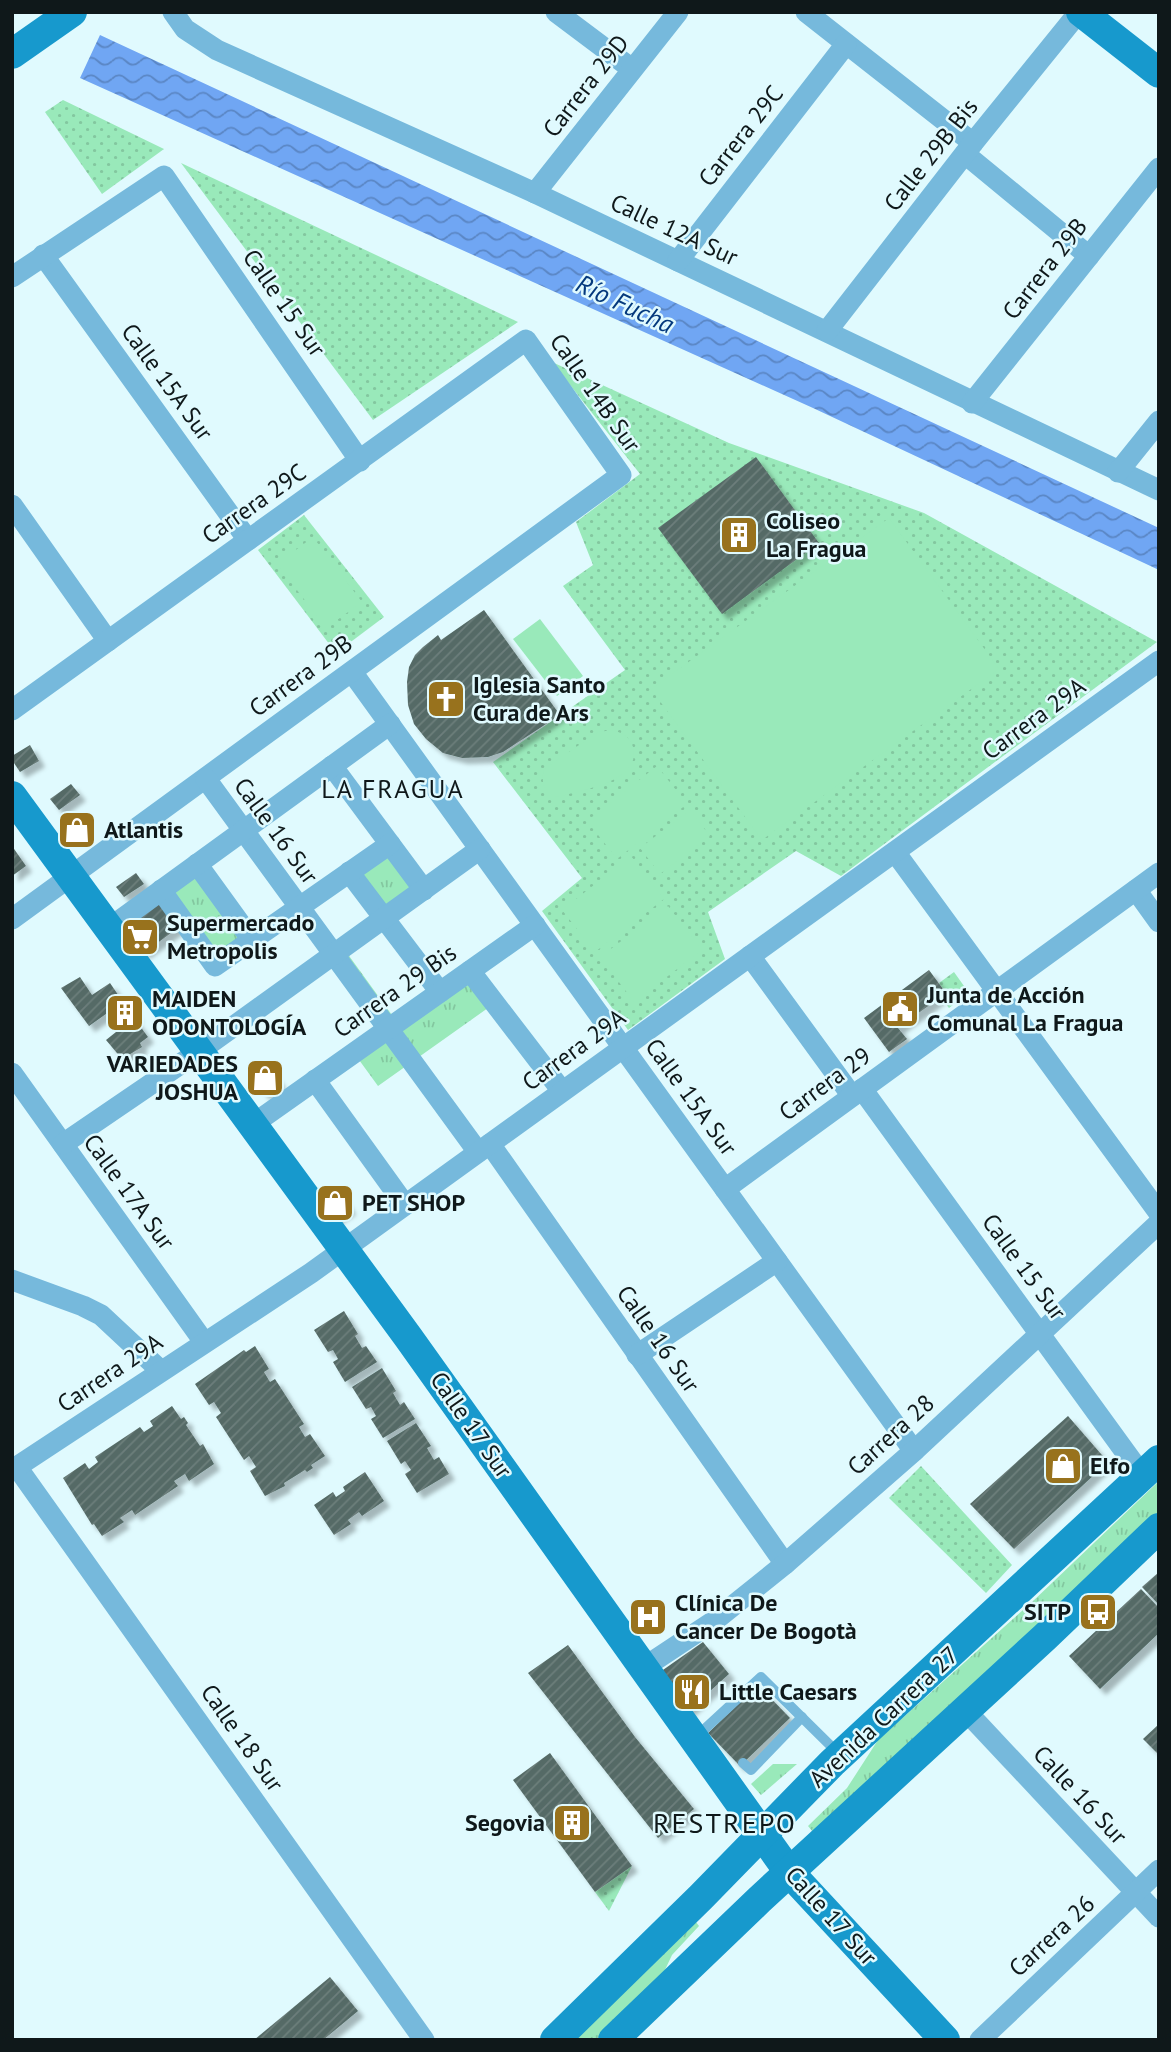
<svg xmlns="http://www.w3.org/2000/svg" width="1171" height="2052" font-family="'PT Sans',sans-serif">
  <defs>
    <pattern id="grass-tufts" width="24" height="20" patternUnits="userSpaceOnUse" patternTransform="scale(1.75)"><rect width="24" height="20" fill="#99e9ba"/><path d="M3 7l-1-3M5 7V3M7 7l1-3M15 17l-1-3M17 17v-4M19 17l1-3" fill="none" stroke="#83c79f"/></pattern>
    <pattern id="park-dots" width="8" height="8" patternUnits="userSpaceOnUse" patternTransform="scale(1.75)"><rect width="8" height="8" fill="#99e9ba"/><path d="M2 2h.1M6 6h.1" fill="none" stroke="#83c79f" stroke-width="1.8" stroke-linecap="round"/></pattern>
    <pattern id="water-waves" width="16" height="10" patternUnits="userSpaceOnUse" patternTransform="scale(1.75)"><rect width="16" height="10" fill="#70a6f3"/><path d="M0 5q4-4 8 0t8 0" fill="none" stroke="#5a86c4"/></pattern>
    <pattern id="building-hatch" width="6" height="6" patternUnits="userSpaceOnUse" patternTransform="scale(1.75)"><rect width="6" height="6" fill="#546a66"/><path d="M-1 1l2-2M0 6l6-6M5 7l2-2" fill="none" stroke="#6d7e7b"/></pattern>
    <filter id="shadow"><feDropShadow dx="6" dy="6" stdDeviation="2" flood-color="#0004"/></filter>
  </defs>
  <rect width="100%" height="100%" fill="#e0fafe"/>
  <g fill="url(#grass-tufts)">
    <path d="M390,844L424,890L384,918L349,872Z"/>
    <path d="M197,867L250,939L216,965L164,891Z"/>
    <path d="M347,953L397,1022L470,971L495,1003L378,1086L354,1053L380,1034Z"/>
    <path d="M1159,1481V1512L813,1832L808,1826L847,1788L878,1740L1032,1602Z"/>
    <path d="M773,1764H797L761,1795L751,1784Z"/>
    <path d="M696,1922L699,1926L672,1955L664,1972L596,2040H575Z"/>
  </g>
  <g fill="url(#park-dots)">
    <path d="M63,100L164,149L102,194L45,112Z"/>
    <path d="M181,163L518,322L373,420Z"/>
    <path d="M552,362L729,443L924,513L1157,642L841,876L796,851L708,912L725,959L628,1030L542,911L582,878L493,762L625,670L563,586L593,565L576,522L640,474Z"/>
    <path d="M304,515L384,617L336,653L258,550Z"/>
    <path d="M954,972L969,993L949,1008L940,997L945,992L939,983Z"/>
    <path d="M921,1466L1012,1565L986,1593L889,1498Z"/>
    <path d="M632,1866L609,1911L595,1892Z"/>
  </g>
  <g fill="#99e9ba">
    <path d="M889,518L999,669L762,840L651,689Z"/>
    <path d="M313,537L362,602L326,628L277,564Z"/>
    <path d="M540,619L583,676L557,696L513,639Z"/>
    <path d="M613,730C622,733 630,736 633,747C642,782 581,790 557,797C543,791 541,783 544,769L598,732Z"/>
    <path d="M657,766L687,804L617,859L587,821Z"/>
    <path d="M690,810L710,836L660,874L640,848Z"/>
    <path d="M631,856L664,899L595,952L562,910Z"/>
    <path d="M668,906L702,950L634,1002L600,957Z"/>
  </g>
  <path fill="url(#water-waves)" d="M100,35L1159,528V570L813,408L80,78Z"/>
  <g fill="url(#building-hatch)" filter="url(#shadow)">
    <path d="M756,457L819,543L722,614L658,528Z"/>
    <path d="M484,610L560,715L503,752L488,757L462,758L443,753L426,739L414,724L408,705L407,682L409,667L415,655L423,647L438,635L441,640Z"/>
    <path d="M30,745L39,761L20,772L12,760V756Z"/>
    <path d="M71,784L80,795L59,810L50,799Z"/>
    <path d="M12,846L26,866L12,876Z"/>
    <path d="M136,873L144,884L124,897L116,887Z"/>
    <path d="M157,895L179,927L144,953L121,922Z"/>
    <path d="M929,970L946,993L898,1028L907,1039L889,1052L864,1018Z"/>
    <path d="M80,977L92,995L110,983L123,1002L125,1000L137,1016L134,1018L148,1037L140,1043L142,1047L122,1059L106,1040L126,1024L113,1009L89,1026L61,988Z"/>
    <path d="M266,1061L280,1083L264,1094L249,1074Z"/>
    <path d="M337,1187L350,1209L334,1219L320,1197Z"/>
    <path d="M344,1311L358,1334L355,1336L362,1348L366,1346L377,1362L345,1382L333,1362L338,1359L333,1350L328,1352L314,1330Z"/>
    <path d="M255,1346L269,1369L264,1372L270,1382L275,1379L304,1424L299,1427L305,1437L310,1434L325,1456L311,1465L313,1468L307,1472L305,1470L284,1483L285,1486L265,1496L250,1471L256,1467L249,1456L244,1460L216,1417L221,1413L214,1402L209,1405L195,1384L244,1350L246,1352Z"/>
    <path d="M382,1368L396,1391L393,1393L400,1405L404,1402L415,1419L383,1438L371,1419L376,1416L371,1407L366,1409L352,1387Z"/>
    <path d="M172,1406L181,1419L184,1417L188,1423L186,1425L200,1446L203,1444L214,1464L189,1481L185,1474L174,1481L178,1486L135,1515L132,1510L120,1518L124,1522L102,1536L94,1524L92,1525L63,1478L85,1463L89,1469L98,1462L95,1457L140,1427L144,1432L153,1426L150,1421Z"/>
    <path d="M1068,1416L1108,1462L1014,1549L970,1504Z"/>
    <path d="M416,1423L431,1446L427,1448L434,1460L439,1457L449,1474L417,1493L405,1474L411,1470L405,1461L401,1464L387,1441Z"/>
    <path d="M365,1472L384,1501L362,1516L359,1512L348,1520L351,1524L334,1535L314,1505L333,1492L336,1497L345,1491L343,1487Z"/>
    <path d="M1159,1572V1605L1142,1587Z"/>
    <path d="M1141,1589L1159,1608V1633L1100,1689L1069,1656Z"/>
    <path d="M703,1642L729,1674L688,1711L660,1672Z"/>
    <path d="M568,1645L635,1737L694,1809L658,1838L528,1673Z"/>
    <path d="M758,1685L790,1718L740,1766L708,1733Z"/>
    <path d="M1159,1724V1755L1143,1739Z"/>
    <path d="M550,1753L632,1866L595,1892L513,1780Z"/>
    <path d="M330,1977L358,2011L323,2040H254Z"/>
  </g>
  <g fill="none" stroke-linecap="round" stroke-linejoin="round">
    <g stroke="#76b9dc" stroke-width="10">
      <path d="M696,1737L761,1677L838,1753"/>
      <path d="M743,1763L751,1770L802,1717"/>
    </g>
    <g stroke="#76b9dc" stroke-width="21">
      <path d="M173,12L185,29L217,50L535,193L1159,490"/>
      <path d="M556,12L632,69"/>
      <path d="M806,12L973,143"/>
      <path d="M965,154L1089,256"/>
      <path d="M535,193L678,12"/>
      <path d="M43,255L248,540"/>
      <path d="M678,261L846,44"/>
      <path d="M12,277L164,176L360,461"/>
      <path d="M827,331L973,143L1079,12"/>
      <path d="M972,403L1159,168"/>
      <path d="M1118,472L1159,421"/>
      <path d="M12,505L108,641"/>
      <path d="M352,672L914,1451"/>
      <path d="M12,710L526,340L621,475L12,919"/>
      <path d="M332,766L424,890"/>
      <path d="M206,779L478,1152"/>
      <path d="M895,852L1159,1213"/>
      <path d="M197,864L252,940"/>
      <path d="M349,872L440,992"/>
      <path d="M161,890L215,966L390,844"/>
      <path d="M1136,890L1159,922"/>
      <path d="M108,929L390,724"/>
      <path d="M750,956L852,1096"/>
      <path d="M470,971L562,1091"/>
      <path d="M12,1073L204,1342"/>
      <path d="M315,1080L405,1205"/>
      <path d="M862,1089L1142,1475"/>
      <path d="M252,1125L535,925"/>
      <path d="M63,1144L198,1052L480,849"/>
      <path d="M490,1144L785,1564"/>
      <path d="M725,1189L1159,873"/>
      <path d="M12,1280L83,1306L101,1315L160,1370"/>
      <path d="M637,1355L777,1261"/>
      <path d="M17,1467L424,2040"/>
      <path d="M12,1470L311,1273L1159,661"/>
      <path d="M643,1668L714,1621L785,1564L914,1451L1159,1223"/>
      <path d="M964,1709L1159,1917"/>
      <path d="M980,2040L1159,1870"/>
    </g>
    <g stroke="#1799cd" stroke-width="30">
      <path d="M1081,12L1159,73"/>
      <path d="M12,54L72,12"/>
      <path d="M12,796L408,1337L789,1872L945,2040"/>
      <path d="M555,2040L701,1897L832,1763L1159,1460"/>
      <path d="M613,2040L759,1900L1045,1637L1159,1528"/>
    </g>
  </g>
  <defs>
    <symbol id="building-square" viewBox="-11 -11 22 22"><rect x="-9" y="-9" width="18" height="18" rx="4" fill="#98721d" stroke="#e0fafe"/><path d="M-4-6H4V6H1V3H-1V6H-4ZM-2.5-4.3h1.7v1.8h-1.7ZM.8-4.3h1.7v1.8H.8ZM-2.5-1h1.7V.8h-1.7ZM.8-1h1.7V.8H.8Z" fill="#fff"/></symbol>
    <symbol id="church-square" viewBox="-11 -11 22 22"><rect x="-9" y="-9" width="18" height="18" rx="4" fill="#98721d" stroke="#e0fafe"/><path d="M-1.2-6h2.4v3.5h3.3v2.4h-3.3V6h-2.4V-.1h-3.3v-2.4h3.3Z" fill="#fff"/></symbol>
    <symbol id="shop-square" viewBox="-11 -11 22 22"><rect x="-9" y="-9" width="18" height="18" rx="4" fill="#98721d" stroke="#e0fafe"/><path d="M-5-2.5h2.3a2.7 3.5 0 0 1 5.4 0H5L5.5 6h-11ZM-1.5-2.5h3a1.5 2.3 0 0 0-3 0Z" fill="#fff"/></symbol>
    <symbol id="supermarket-square" viewBox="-11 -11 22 22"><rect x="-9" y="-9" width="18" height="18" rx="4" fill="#98721d" stroke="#e0fafe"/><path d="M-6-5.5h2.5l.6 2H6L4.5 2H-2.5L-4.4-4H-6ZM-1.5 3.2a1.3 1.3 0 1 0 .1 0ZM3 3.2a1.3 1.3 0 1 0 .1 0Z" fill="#fff"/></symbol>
    <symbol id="civic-square" viewBox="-11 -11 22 22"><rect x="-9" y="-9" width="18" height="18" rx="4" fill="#98721d" stroke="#e0fafe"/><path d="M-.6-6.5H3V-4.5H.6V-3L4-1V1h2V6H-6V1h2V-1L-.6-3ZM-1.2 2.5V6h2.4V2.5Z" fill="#fff"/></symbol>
    <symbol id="bus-square" viewBox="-11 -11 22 22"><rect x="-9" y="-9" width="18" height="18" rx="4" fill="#98721d" stroke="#e0fafe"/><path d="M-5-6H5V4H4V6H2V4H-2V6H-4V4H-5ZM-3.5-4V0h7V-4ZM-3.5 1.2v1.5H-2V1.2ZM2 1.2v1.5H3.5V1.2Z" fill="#fff"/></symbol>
    <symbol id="hospital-square" viewBox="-11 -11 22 22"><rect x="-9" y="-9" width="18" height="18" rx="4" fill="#98721d" stroke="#e0fafe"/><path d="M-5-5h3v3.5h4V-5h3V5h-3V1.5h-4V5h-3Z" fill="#fff"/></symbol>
    <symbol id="restaurant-square" viewBox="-11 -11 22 22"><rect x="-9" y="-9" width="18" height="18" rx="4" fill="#98721d" stroke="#e0fafe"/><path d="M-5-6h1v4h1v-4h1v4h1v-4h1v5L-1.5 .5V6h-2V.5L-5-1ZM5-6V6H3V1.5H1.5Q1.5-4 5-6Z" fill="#fff"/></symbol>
  </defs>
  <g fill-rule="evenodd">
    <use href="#building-square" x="717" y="513" width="44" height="44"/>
    <use href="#church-square" x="424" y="677" width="44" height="44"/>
    <use href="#shop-square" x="55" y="808" width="44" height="44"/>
    <use href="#supermarket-square" x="118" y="915" width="44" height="44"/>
    <use href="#civic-square" x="878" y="987" width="44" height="44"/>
    <use href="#building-square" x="103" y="991" width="44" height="44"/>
    <use href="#shop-square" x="243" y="1056" width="44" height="44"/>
    <use href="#shop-square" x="313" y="1181" width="44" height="44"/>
    <use href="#shop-square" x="1041" y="1444" width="44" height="44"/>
    <use href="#bus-square" x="1076" y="1590" width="44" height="44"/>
    <use href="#hospital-square" x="626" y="1595" width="44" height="44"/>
    <use href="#restaurant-square" x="670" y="1670" width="44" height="44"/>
    <use href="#building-square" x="550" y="1801" width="44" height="44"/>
  </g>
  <g text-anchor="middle" stroke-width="5" stroke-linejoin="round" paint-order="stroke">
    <g font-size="24" fill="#0f181a" stroke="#e0fafe">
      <text transform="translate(586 86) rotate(-52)" y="8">Carrera 29D</text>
      <text transform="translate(741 136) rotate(-52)" y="8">Carrera 29C</text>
      <text transform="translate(931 155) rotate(-52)" y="8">Calle 29B Bis</text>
      <text transform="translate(674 230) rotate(25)" y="8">Calle 12A Sur</text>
      <text transform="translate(1045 269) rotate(-52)" y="8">Carrera 29B</text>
      <text transform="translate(284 303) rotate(55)" y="8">Calle 15 Sur</text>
      <text transform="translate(167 382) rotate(54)" y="8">Calle 15A Sur</text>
      <text transform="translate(595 393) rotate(55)" y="8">Calle 14B Sur</text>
      <text transform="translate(254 504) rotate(-35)" y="8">Carrera 29C</text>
      <text transform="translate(301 676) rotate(-36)" y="8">Carrera 29B</text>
      <text transform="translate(1034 719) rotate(-36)" y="8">Carrera 29A</text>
      <text transform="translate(276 831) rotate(54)" y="8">Calle 16 Sur</text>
      <text transform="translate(395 991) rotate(-35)" y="8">Carrera 29 Bis</text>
      <text transform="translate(574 1050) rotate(-36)" y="8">Carrera 29A</text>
      <text transform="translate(825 1084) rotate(-36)" y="8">Carrera 29</text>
      <text transform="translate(691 1097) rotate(54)" y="8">Calle 15A Sur</text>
      <text transform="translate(129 1192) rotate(54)" y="8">Calle 17A Sur</text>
      <text transform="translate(1024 1267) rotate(54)" y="8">Calle 15 Sur</text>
      <text transform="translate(658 1339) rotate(55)" y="8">Calle 16 Sur</text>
      <text transform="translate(110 1373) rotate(-34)" y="8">Carrera 29A</text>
      <text transform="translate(471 1425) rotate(55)" y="8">Calle 17 Sur</text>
      <text transform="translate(891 1435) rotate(-42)" y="8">Carrera 28</text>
      <text transform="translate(884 1717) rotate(-43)" y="8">Avenida Carrera 27</text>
      <text transform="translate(242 1738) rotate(55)" y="8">Calle 18 Sur</text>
      <text transform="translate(1080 1795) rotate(47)" y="8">Calle 16 Sur</text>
      <text transform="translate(831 1916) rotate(48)" y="8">Calle 17 Sur</text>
      <text transform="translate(1052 1936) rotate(-43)" y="8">Carrera 26</text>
    </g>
    <g font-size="24" font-weight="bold" fill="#0f181a" stroke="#e0fafe" text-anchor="start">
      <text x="766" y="529">Coliseo<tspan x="766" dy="28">La Fragua</tspan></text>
      <text x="473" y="693">Iglesia Santo<tspan x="473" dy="28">Cura de Ars</tspan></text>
      <text x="104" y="838">Atlantis</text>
      <text x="167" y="931">Supermercado<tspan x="167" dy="28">Metropolis</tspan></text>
      <text x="927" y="1003">Junta de Acción<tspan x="927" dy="28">Comunal La Fragua</tspan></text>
      <text x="152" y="1007">MAIDEN<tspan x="152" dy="28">ODONTOLOGÍA</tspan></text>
      <text x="238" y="1072" text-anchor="end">VARIEDADES<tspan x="238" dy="28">JOSHUA</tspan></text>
      <text x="362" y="1211">PET SHOP</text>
      <text x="1090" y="1474">Elfo</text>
      <text x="675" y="1611">Clínica De<tspan x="675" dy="28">Cancer De Bogotà</tspan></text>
      <text x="1071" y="1620" text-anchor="end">SITP</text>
      <text x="719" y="1700">Little Caesars</text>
      <text x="545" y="1831" text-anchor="end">Segovia</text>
    </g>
    <g font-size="26" font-style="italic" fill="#04397d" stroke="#e0fafe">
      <text transform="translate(625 304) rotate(25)" y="9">Río Fucha</text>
    </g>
    <g font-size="26" letter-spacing="2" fill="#0f181a" stroke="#e0fafe">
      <text x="393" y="798">LA FRAGUA</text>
    </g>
    <g font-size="28" letter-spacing="2" fill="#0f181a" stroke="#e0fafe">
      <text x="725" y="1833">RESTREPO</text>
    </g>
  </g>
  <rect width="1171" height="2052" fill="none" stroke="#0f181a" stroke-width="28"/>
</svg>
